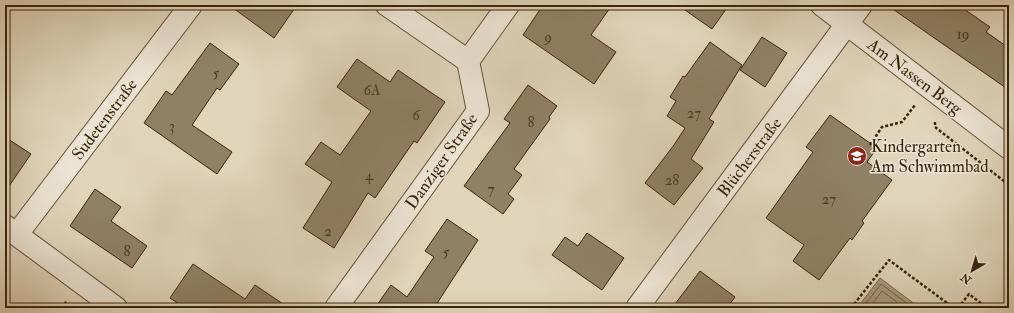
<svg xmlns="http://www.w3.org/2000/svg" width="1014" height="313" font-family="'IM FELL Double Pica',serif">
  <rect width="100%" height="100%" fill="#e0d4bb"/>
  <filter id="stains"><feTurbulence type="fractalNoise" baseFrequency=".005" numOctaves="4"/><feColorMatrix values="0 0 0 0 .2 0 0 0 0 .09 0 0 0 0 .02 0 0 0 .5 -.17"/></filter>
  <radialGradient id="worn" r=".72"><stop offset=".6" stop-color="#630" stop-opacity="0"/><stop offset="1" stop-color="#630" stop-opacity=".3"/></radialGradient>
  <path fill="#a8987e" stroke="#7c6a4f" d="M880,278L920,308H857Z"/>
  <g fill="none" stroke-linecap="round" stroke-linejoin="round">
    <g stroke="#715e44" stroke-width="1">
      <path d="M862,308L881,284L913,308"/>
      <path d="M869,308L882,291L905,308"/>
    </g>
  </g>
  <g fill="#908066" stroke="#3a2409">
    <path d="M229,5H297L274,38Z"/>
    <path d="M543,5H612L591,35L616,52L594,84L523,35Z"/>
    <path d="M678,5H729L712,29Z"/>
    <path d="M887,5H958L990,27L986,32L1009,48V90Z"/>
    <path d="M762,37L787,53L765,87L740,70Z"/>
    <path d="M710,42L742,65L709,119L714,122L691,159L703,168L674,205L645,183L674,145L685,128L667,116L676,101L670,97L683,76L685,77Z"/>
    <path d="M210,43L239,64L220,90L217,88L192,125L232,152L217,174L144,123L166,91L172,95Z"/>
    <path d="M357,59L390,82L398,70L445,102L417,143L414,141L375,198L368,193L334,248L303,228L332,182L305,164L321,142L340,155L371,111L337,87Z"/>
    <path d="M528,85L557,106L549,117L550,119L514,169L522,175L508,194L514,199L503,214L464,186L510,123L504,119Z"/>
    <path d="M830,115L877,148L867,162L892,180L862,221L864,223L852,240L850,238L819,280L793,261L804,245L766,218L813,152L806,147Z"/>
    <path d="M5,137L31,154L5,192Z"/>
    <path d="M95,189L121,207L111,221L147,246L132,268L70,226Z"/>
    <path d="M447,219L478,240L434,308H375L391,285L407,297L434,257L425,251Z"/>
    <path d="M587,233L624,258L602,290L552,255L565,237L578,246Z"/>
    <path d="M193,264L245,299L255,285L289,308H185L170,298Z"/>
    <path d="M700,271L735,297L727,308H672Z"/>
  </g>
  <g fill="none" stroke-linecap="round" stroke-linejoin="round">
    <defs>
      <g id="minor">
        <path d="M387,5L468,61"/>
        <path d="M822,5L1009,148"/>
        <path d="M5,226L116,308"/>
        <path d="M17,234L191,5"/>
        <path d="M336,308L478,111L468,61L508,5"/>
        <path d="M637,308L861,5"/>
      </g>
    </defs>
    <use href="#minor" stroke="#645036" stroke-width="24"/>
    <g stroke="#3a2409" stroke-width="2.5" stroke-dasharray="3 2" stroke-linecap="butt">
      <path d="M935,122V127L1009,185"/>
      <path d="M870,145L882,127L902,122L915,105"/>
      <path d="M947,303L954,308"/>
      <path d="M61,308L67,301"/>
      <path d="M851,308L889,260L947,303L946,308"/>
      <path d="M958,308L969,294L987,308"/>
    </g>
    <use href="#minor" stroke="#ebe3d3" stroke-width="22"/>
  </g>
  <defs>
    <symbol id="school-disc" viewBox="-11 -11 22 22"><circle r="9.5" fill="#8f2418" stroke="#ebe3d3"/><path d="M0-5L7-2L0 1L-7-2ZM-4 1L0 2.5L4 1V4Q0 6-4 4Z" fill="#fff"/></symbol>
  </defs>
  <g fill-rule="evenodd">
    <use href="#school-disc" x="846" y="145" width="22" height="22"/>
  </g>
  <g text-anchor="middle" stroke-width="3" stroke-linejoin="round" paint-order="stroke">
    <g font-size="15" fill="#503b20">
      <text x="963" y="39">19</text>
      <text x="548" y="42">9</text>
      <text x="216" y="78">5</text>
      <text x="372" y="95">6A</text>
      <text x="694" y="118">27</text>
      <text x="416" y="120">6</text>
      <text x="531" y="127">8</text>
      <text x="172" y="131">3</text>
      <text x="369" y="180">4</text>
      <text x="672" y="185">28</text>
      <text x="491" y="194">7</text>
      <text x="829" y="204">27</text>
      <text x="328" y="236">2</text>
      <text x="127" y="256">8</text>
      <text x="446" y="257">5</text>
    </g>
    <g font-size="17" fill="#3a2409" stroke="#ebe3d3">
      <text transform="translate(915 76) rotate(37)" y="6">Am Nassen Berg</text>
      <text transform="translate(104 119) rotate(-53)" y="6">Sudetenstraße</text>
      <text transform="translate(749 157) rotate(-53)" y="6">Blücherstraße</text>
      <text transform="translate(441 161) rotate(-55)" y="6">Danziger Straße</text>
    </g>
    <g font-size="17" fill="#3a2409" stroke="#ebe3d3" text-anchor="start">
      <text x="871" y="152">Kindergarten<tspan x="871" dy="20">Am Schwimmbad</tspan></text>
    </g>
  </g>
  <rect width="1014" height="313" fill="none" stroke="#e0d4bb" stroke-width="20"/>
  <rect x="6" y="6" width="1002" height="301" fill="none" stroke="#3a2409" stroke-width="2"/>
  <rect x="10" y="10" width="994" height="293" fill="none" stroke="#3a2409"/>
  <g transform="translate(972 271) rotate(218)" stroke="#ebe3d3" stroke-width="3" paint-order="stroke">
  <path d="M0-3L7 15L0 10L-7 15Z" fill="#3a2409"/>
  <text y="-6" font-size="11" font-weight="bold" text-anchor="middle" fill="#3a2409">N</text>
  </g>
  <rect width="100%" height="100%" filter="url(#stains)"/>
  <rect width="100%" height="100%" fill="url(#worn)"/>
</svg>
